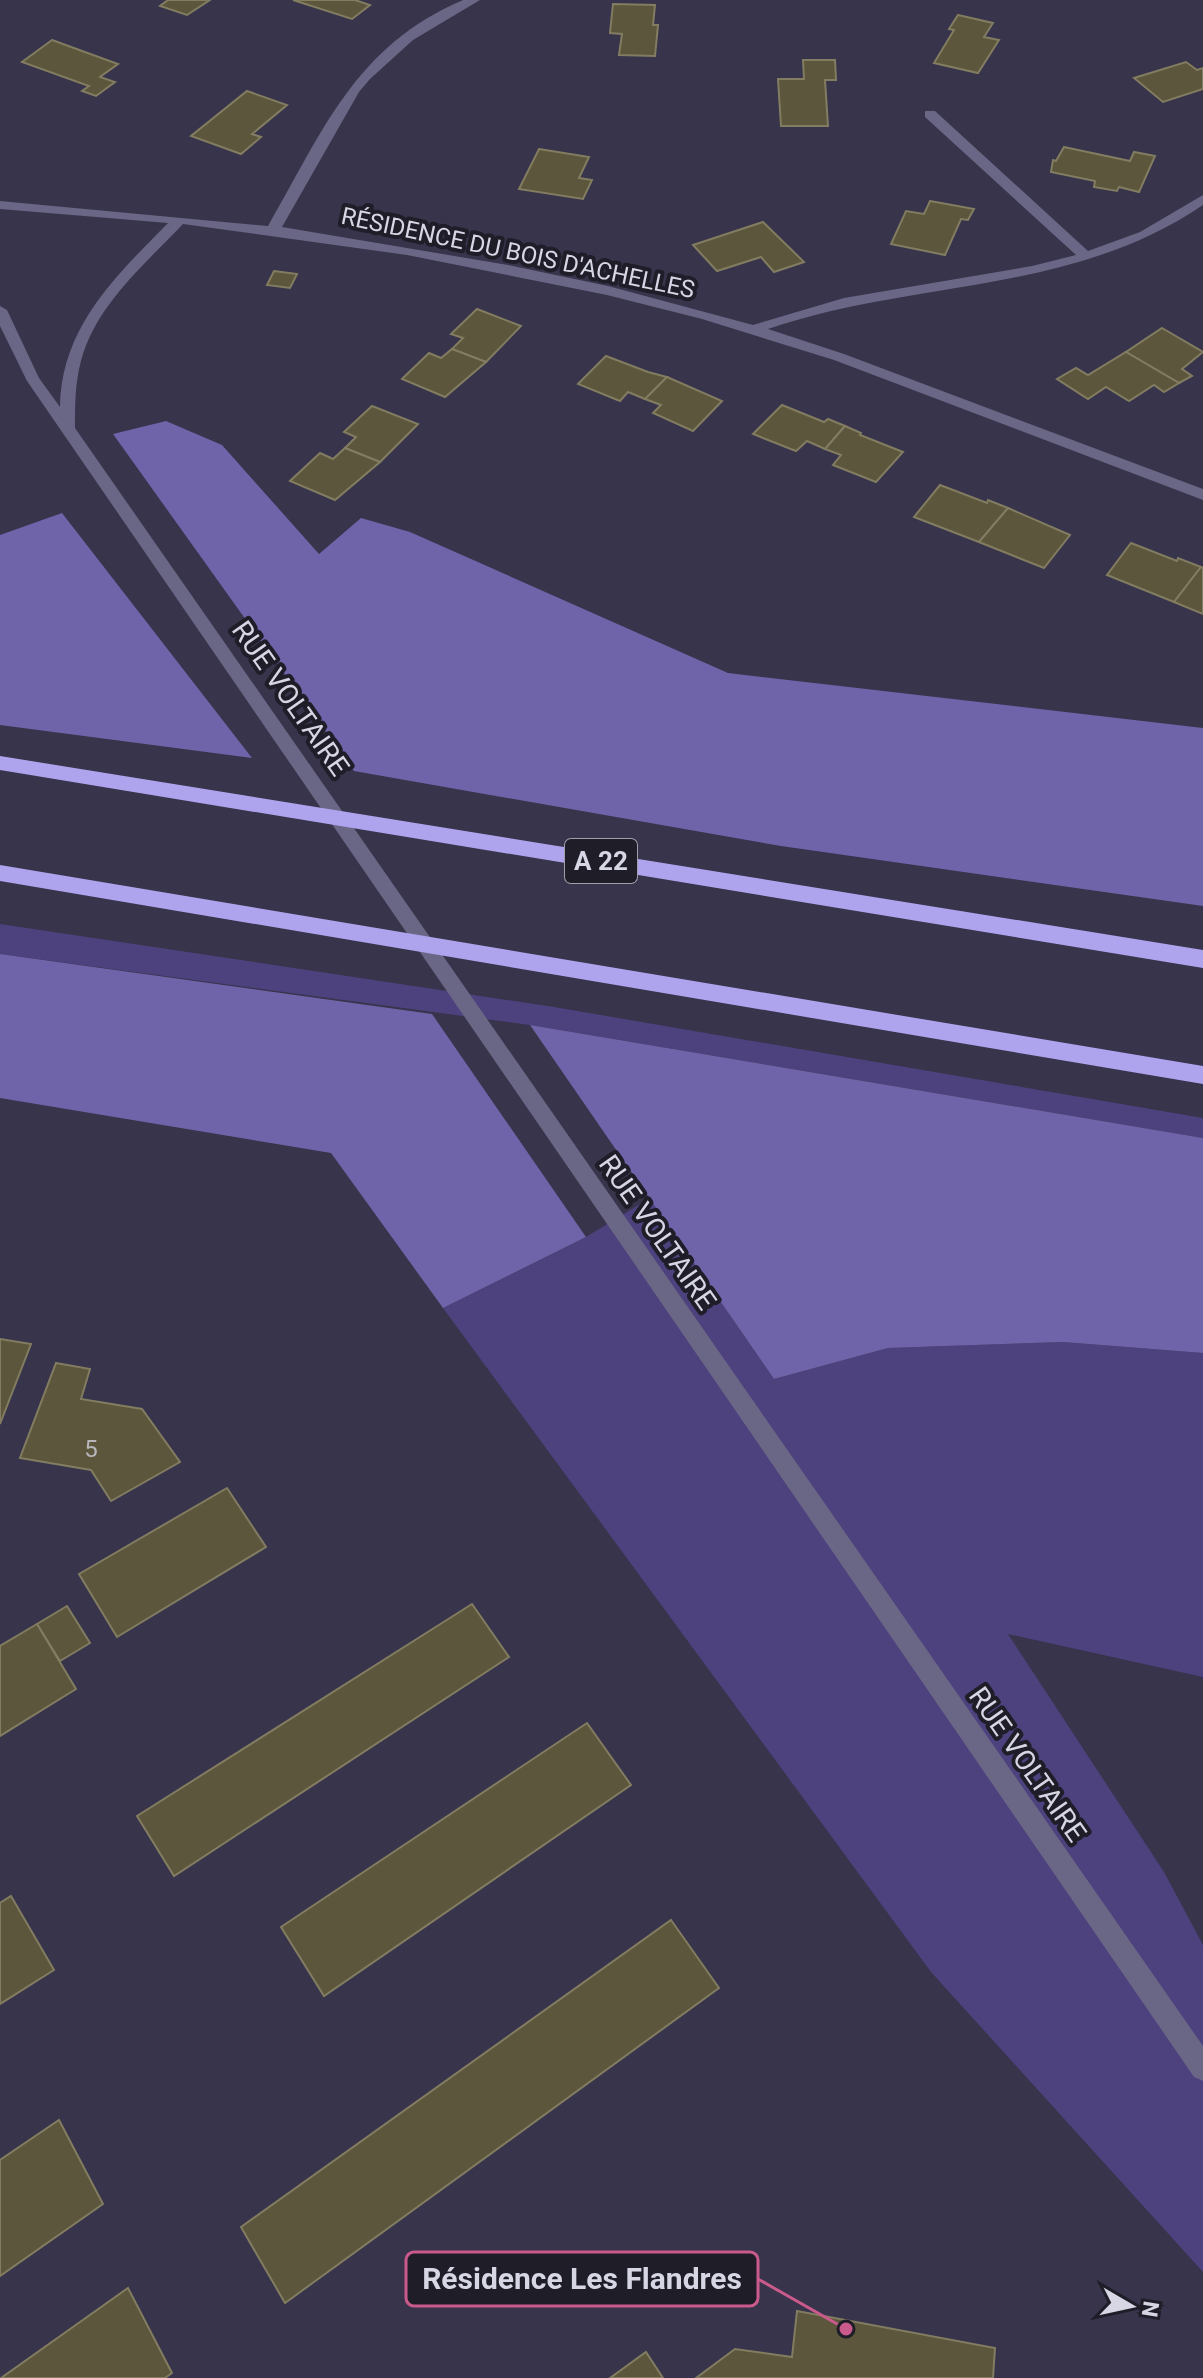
<svg xmlns="http://www.w3.org/2000/svg" width="1203" height="2378" font-family="Roboto,sans-serif">
  <rect width="100%" height="100%" fill="#37344b"/>
  <g fill="#4d427e">
    <path d="M0,924L554,1007L1203,1118V1138L530,1025L0,954Z"/>
    <path d="M650,1198L774,1379L888,1348L1063,1342L1203,1353V1677L1008,1634L1164,1872L1203,1945V2272L931,1972L443,1308L586,1237Z"/>
  </g>
  <g fill="#6f64a9">
    <path d="M166,421L222,445L319,554L361,518L410,532L728,673L1203,728V906L781,846L354,771L113,434Z"/>
    <path d="M62,513L252,758L0,725V535Z"/>
    <path d="M0,954L432,1014L586,1237L443,1308L331,1153L0,1098Z"/>
    <path d="M530,1025L1203,1138V1353L1063,1342L888,1348L774,1379Z"/>
  </g>
  <g fill="#5b563c" stroke="#827c61" stroke-width="2">
    <path d="M168,0H210L187,15L160,6Z"/>
    <path d="M293,0H355L370,5L352,19Z"/>
    <path d="M613,4L655,5L653,25H658L655,56L619,55L622,34L610,33Z"/>
    <path d="M958,15L993,23L984,37L999,40L978,73L934,63L954,30L949,29Z"/>
    <path d="M52,40L118,64L100,77L115,82L96,96L82,91L89,86L22,62Z"/>
    <path d="M803,60H835L836,80H825L828,126H781L778,79H804Z"/>
    <path d="M1186,62L1197,70L1203,68V89L1163,102L1134,78Z"/>
    <path d="M247,91L287,105L252,134L261,137L241,154L191,136Z"/>
    <path d="M1064,147L1130,161L1134,152L1155,156L1139,192L1119,187L1117,191L1094,187L1095,181L1051,172L1053,160L1056,161Z"/>
    <path d="M539,149L589,157L579,178L592,180L583,199L519,189Z"/>
    <path d="M930,201L974,209L968,220L961,219L945,255L891,244L906,211L924,214Z"/>
    <path d="M763,222L804,262L774,272L761,257L717,271L693,245Z"/>
    <path d="M274,271L297,274L290,288L267,285Z"/>
    <path d="M477,309L521,326L486,362L452,349L463,338L451,334Z"/>
    <path d="M1162,328L1203,352L1182,369L1192,376L1179,383L1126,352Z"/>
    <path d="M452,349L486,362L445,397L402,379L429,353L441,358Z"/>
    <path d="M1126,352L1179,383L1164,392L1154,385L1129,401L1106,387L1088,399L1057,379L1076,368L1088,375Z"/>
    <path d="M606,356L648,372L667,377L645,399L628,392L620,401L578,384Z"/>
    <path d="M667,377L722,401L693,431L653,413L661,405L645,399Z"/>
    <path d="M782,405L824,422L828,419L845,426L825,449L807,441L796,451L753,434Z"/>
    <path d="M372,406L418,424L380,462L345,448L356,437L344,432Z"/>
    <path d="M845,426L861,433L860,435L903,452L876,482L833,465L841,455L825,449Z"/>
    <path d="M345,448L380,462L335,500L290,481L320,453L333,459Z"/>
    <path d="M940,485L987,503L988,500L1008,508L979,542L914,517Z"/>
    <path d="M1008,508L1070,535L1044,568L979,542Z"/>
    <path d="M1131,543L1177,561L1178,558L1201,567L1174,602L1107,575Z"/>
    <path d="M1201,567L1203,568V614L1174,602Z"/>
    <path d="M0,1339L31,1344L0,1424Z"/>
    <path d="M56,1363L90,1369L81,1399L142,1409L180,1462L111,1501L91,1470L20,1458Z"/>
    <path d="M227,1488L266,1547L117,1637L79,1574Z"/>
    <path d="M472,1604L509,1657L174,1876L137,1816Z"/>
    <path d="M67,1606L90,1643L60,1661L37,1624Z"/>
    <path d="M37,1624L76,1689L0,1736V1646Z"/>
    <path d="M587,1723L631,1785L324,1996L281,1927Z"/>
    <path d="M11,1896L54,1970L0,2004V1903Z"/>
    <path d="M671,1920L719,1988L285,2303L241,2227Z"/>
    <path d="M59,2120L103,2204L0,2276V2160Z"/>
    <path d="M128,2288L172,2373L165,2378H1Z"/>
    <path d="M797,2311L995,2348L993,2378H696L735,2349L792,2357Z"/>
    <path d="M646,2352L663,2378H610Z"/>
  </g>
  <g fill="none" stroke-linecap="round" stroke-linejoin="round">
    <path fill="#6a6685" fill-rule="evenodd" d="M463,0H480L413,40L370,79L359,92L282,227L508,265L608,286L753,325L844,298L1032,266L1076,255L925,117V111H935L1088,251L1140,232L1203,195V205C1071,295 914,279 768,329L844,354L1203,489V500L834,360L702,319L607,295L407,255L183,224C144,265 96,305 81,361C75,383 75,406 75,428L1203,2046V2081L1194,2077L27,381L0,326V306L7,310L39,378L60,407C61,327 116,276 168,223L0,209V201L268,226C323,131 355,46 463,0Z"/>
    <g fill="#aea4ee" fill-rule="evenodd">
      <path d="M0,756L1203,950V968L0,770Z"/>
      <path d="M0,865L1203,1066V1084L0,881Z"/>
    </g>
  </g>
  <g text-anchor="middle" stroke-width="8" stroke-linejoin="round" paint-order="stroke">
    <g font-size="24" fill="#d7d6e5" stroke="#1e1d28">
      <text transform="translate(518 253) rotate(12)" y="8">RÉSIDENCE DU BOIS D'ACHELLES</text>
    </g>
    <g font-size="24" fill="#b8b6bb">
      <text x="91" y="1457">5</text>
    </g>
    <rect fill="#1e1d28" stroke="#a09eac" stroke-width="2" x="565" y="839" width="72" height="44" rx="6"/>
    <g font-size="26" font-weight="bold" fill="#d7d6e5">
      <text x="601" y="870">A 22</text>
    </g>
    <g font-size="28" fill="#d7d6e5" stroke="#1e1d28">
      <text transform="translate(291 698) rotate(55)" y="10">RUE VOLTAIRE</text>
      <text transform="translate(658 1232) rotate(55)" y="10">RUE VOLTAIRE</text>
      <text transform="translate(1028 1764) rotate(55)" y="10">RUE VOLTAIRE</text>
    </g>
  </g>
  <path fill="none" stroke="#c95a8b" stroke-width="3" d="M846 2329L758 2279"/>
  <circle fill="#c95a8b" stroke="#1e1d28" stroke-width="3" cx="846" cy="2329" r="8"/>
  <rect fill="#1e1d28" stroke="#c95a8b" stroke-width="3" x="406" y="2252" width="352" height="54" rx="8"/>
  <g font-size="30" text-anchor="middle" font-weight="bold" fill="#d7d6e5">
    <text x="582" y="2289">Résidence Les Flandres</text>
  </g>
  <g transform="translate(1131 2306) rotate(99)" stroke="#1e1d28" stroke-width="6" paint-order="stroke">
  <path d="M0-6L14 30L0 20L-14 30Z" fill="#d7d6e5"/>
  <text y="-12" font-size="22" font-weight="bold" text-anchor="middle" fill="#d7d6e5">N</text>
  </g>
</svg>
